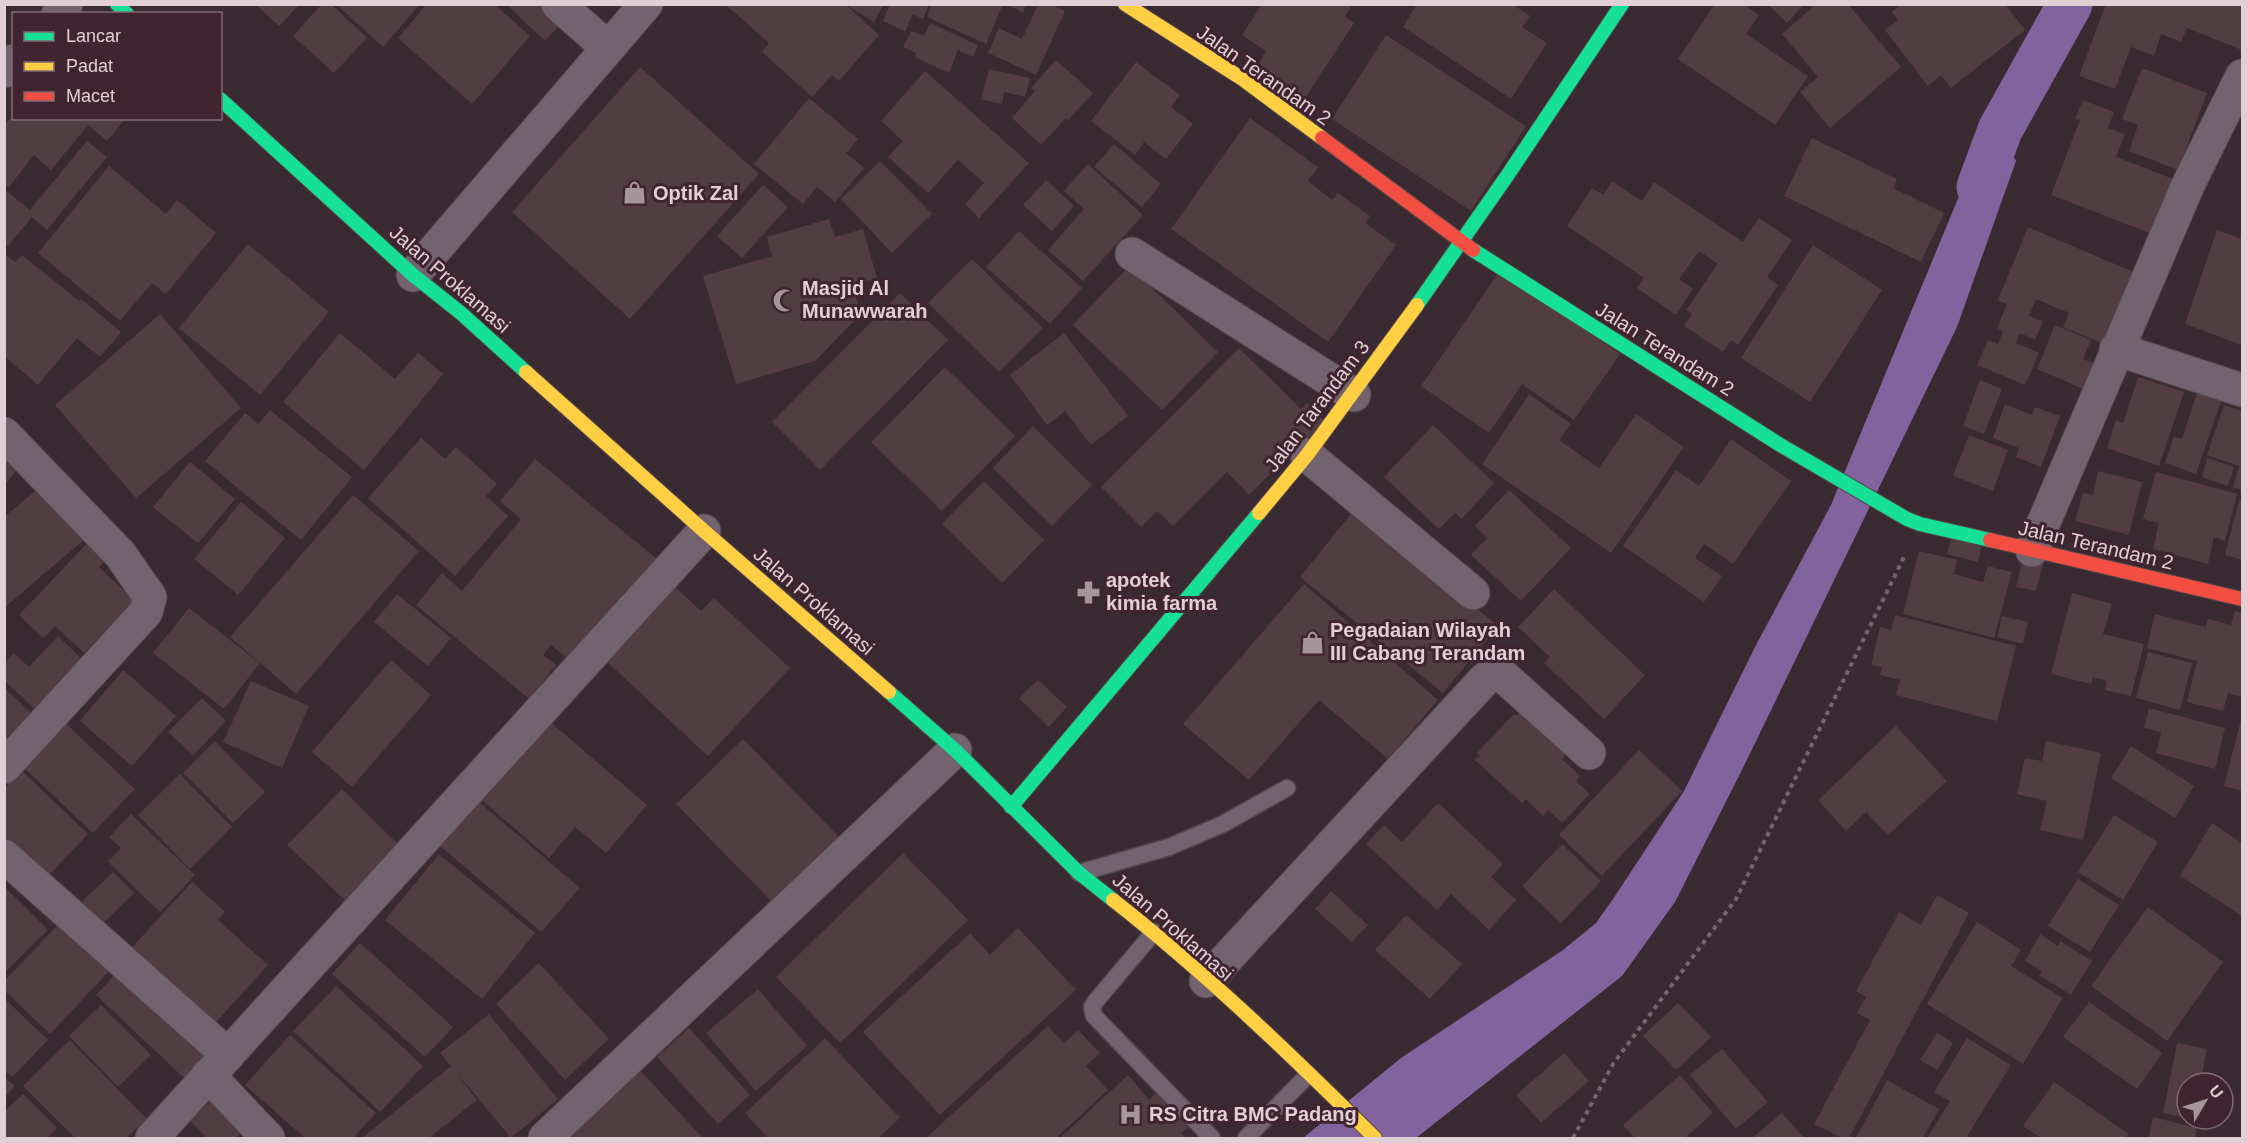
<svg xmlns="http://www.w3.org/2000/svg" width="2247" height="1143" font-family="Arial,sans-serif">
  <rect width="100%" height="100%" fill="#3a2a31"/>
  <path fill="#82639e" d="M2000,130L2016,161L1957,327L1741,772L1675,902L1622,976L1416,1138H1303L1401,1058L1563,950L1596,923L1615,896L1684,791L1755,647L1831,505L1974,160Z"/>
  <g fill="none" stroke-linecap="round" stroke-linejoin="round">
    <path stroke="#82639e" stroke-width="45" d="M1979,187L2000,130L2070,4"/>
  </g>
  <g fill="#523d42">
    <path d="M322,4H331L367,38L334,73L293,36Z"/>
    <path d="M336,4H420L383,47Z"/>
    <path d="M427,4H497L496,6L530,36L472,104L398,38Z"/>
    <path d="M506,4H547L564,21L545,41Z"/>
    <path d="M725,4H845L879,35L839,81L832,75L812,97L762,52L769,43Z"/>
    <path d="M850,4H884L874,22L849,7Z"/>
    <path d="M890,4H929L923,19L913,14L905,31L883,21Z"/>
    <path d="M932,4H1003L986,44L927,17Z"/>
    <path d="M1006,4H1026L1023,13Z"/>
    <path d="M1038,4H1050L1065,11L1036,75L988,53L999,28L1022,39Z"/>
    <path d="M1262,4H1352L1345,17L1354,23L1305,98L1257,66L1266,51L1242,35Z"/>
    <path d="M1417,4H1512L1530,16L1522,27L1547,43L1511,99L1403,27Z"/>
    <path d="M1715,4H1747L1746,6L1759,15L1746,34L1808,76L1775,125L1678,59Z"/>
    <path d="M1767,4H1804L1787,23Z"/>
    <path d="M1816,4H1848L1901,67L1830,128L1800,92L1818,77L1782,34Z"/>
    <path d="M1901,4H2005L2025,30L1951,88L1941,75L1928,86L1885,30L1898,20L1892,12Z"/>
    <path d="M2106,4H2242V50L2187,28L2181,42L2161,34L2154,56L2131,47L2115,89L2079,76Z"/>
    <path d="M256,5H299L279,26Z"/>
    <path d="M930,23L978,45L973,57L958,50L949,73L915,57L916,53L903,47L911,31L924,36Z"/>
    <path d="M1386,35L1526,126L1471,211L1332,119Z"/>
    <path d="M1056,60L1093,93L1068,120L1066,118L1041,145L1012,118L1035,91L1031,88Z"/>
    <path d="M1136,62L1180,95L1171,107L1193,124L1166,159L1144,142L1135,155L1091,121Z"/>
    <path d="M640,67L759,174L630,319L512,212Z"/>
    <path d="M2142,68L2207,93L2178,170L2129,151L2138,125L2122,119Z"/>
    <path d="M989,69L1030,78L1025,97L1004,92L1002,104L981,99Z"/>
    <path d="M925,71L1029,163L979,218L965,204L984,183L958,160L928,193L888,157L903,141L881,121Z"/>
    <path d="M809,98L858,139L846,153L864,168L835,202L817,187L803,204L754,164Z"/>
    <path d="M2083,100L2114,112L2108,128L2125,134L2116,157L2176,180L2155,235L2051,195L2080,120L2075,119Z"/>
    <path d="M14,114V118H126L107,141L88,125L51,170L34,155L9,187L4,184V125Z"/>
    <path d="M1250,118L1318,167L1308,181L1332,200L1338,193L1370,216L1365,223L1396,245L1328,342L1171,229Z"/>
    <path d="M1812,138L1897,179L1893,188L1944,213L1921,262L1784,196Z"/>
    <path d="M87,141L107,157L47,230L32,217L8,246L4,243V189L30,210Z"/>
    <path d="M1114,144L1161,184L1142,207L1094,167Z"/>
    <path d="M880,161L932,214L892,253L841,199Z"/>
    <path d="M1088,164L1143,215L1083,281L1048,250L1084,209L1064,191Z"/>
    <path d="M109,166L166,214L177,200L216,233L166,294L152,283L120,321L38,253Z"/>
    <path d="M1046,180L1074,206L1052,231L1023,205Z"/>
    <path d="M1612,181L1642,201L1654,182L1743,242L1759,218L1792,240L1767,277L1778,285L1738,345L1731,340L1723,352L1684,326L1692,314L1686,310L1718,264L1699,251L1679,279L1693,289L1676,315L1637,288L1644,278L1567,226L1592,188L1603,195Z"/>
    <path d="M763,185L788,207L742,258L717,236Z"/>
    <path d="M829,219L835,237L863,229L877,278L852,285L861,314L815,361L736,384L703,276L772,256L767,237Z"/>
    <path d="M2028,227L2143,276L2114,348L2063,327L2069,313L2036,299L2029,316L2043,321L2035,340L2020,333L2016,343L2039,353L2025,385L1977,365L1988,340L1998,344L2003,331L1997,328L2007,304L1998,300Z"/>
    <path d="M2217,230L2242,239V345L2185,324Z"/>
    <path d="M1019,231L1082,288L1050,324L986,267Z"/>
    <path d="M248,244L329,312L260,395L179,328Z"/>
    <path d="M1813,245L1882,290L1810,402L1741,358Z"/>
    <path d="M4,253L15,262L22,255L79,301L81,299L121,332L100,357L77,338L38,385L4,356Z"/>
    <path d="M972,259L1043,328L999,372L928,303Z"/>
    <path d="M1129,266L1218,352L1162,410L1073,325Z"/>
    <path d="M1500,270L1620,354L1574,420L1522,384L1489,433L1421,386Z"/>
    <path d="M900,293L948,340L820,470L772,422Z"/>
    <path d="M160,314L241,408L136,498L55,405Z"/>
    <path d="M2055,325L2091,340L2083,359L2098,365L2088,391L2037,369Z"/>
    <path d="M340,333L395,379L418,353L443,374L364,470L283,402Z"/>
    <path d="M1064,333L1128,416L1091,445L1065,411L1047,425L1010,375Z"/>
    <path d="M1239,348L1301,409L1307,403L1329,426L1268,476L1249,495L1227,472L1173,526L1157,511L1141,527L1101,487Z"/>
    <path d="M945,367L1015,436L942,511L871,442Z"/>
    <path d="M2138,377L2184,392L2159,466L2107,448L2116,420L2123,423Z"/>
    <path d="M1980,380L2002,389L1984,434L1963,426Z"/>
    <path d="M2198,390L2222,398L2196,474L2165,463L2174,436L2182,439Z"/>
    <path d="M1529,394L1571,424L1559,440L1599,468L1636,414L1684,447L1611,553L1482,464Z"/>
    <path d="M2005,404L2032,415L2035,407L2060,416L2041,467L2016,457L2019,448L1993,438Z"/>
    <path d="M2224,405L2242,411L2241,462H2242V490L2233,487L2239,466L2207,455Z"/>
    <path d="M270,410L352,477L301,540L205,461L245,413L258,424Z"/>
    <path d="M1433,425L1494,483L1462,519L1455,513L1439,529L1384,477Z"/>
    <path d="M1033,426L1092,485L1052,526L993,468Z"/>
    <path d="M1969,435L2008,450L1993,491L1953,476Z"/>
    <path d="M421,438L445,459L456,447L497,484L486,496L508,516L455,576L368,498Z"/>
    <path d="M1731,439L1791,481L1733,564L1704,544L1695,558L1722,576L1704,602L1623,546L1676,470L1699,486Z"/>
    <path d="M4,447L23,463L4,485Z"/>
    <path d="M2207,458L2234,467L2228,486L2202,477Z"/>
    <path d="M535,459L657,559L572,662L551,645L543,655L556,665L529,699L416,605L442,573L462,591L521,519L500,501Z"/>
    <path d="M190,462L235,499L198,543L153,507Z"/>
    <path d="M2098,471L2142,482L2129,535L2075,521L2083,493L2093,495Z"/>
    <path d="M2156,472L2237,494L2225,541L2214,537L2208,564L2153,549L2159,523L2143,519Z"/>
    <path d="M984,481L1044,540L1002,583L942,524Z"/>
    <path d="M41,486L85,539L4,608V517Z"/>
    <path d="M1509,490L1571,548L1521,601L1471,555L1487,538L1475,526Z"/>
    <path d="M353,495L419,551L296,694L230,637Z"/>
    <path d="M2239,500L2242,501V560L2225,555Z"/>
    <path d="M241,502L285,538L238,595L194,559Z"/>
    <path d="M1355,509L1498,626L1443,693L1300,577Z"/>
    <path d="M1953,533L1983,540L1978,562L1947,554Z"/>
    <path d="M95,535L113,552L99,567L134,600L84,653L55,626L43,638L19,615Z"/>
    <path d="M1919,551L1957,560L1954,574L1983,582L1988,566L2012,572L1994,638L1903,614Z"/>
    <path d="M2025,551L2045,556L2036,591L2016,587Z"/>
    <path d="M1304,584L1438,700L1388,759L1319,700L1249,780L1183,724Z"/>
    <path d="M673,585L701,611L714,598L790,668L708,756L604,659Z"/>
    <path d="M1554,589L1645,675L1604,719L1544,663L1550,657L1518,627Z"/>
    <path d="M2072,593L2112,604L2103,634L2144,644L2131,696L2105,690L2107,681L2093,677L2091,684L2051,674Z"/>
    <path d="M397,594L451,638L428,666L374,622Z"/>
    <path d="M189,608L260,663L224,709L153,653Z"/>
    <path d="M2235,611L2242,613V697L2228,693L2223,711L2187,702L2197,661L2147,648L2155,614L2206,627L2208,619L2231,625Z"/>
    <path d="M1895,615L2016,646L1997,721L1896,695L1900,680L1880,675L1882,667L1871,665L1880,627L1891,630Z"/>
    <path d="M2002,616L2028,622L2023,644L1997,637Z"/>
    <path d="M58,636L89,666L42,716L4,680V663L14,653L29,667Z"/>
    <path d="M2148,652L2192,663L2180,710L2136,698Z"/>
    <path d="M391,660L431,695L352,787L312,752Z"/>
    <path d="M123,670L176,716L132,766L80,721Z"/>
    <path d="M1038,680L1067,707L1049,727L1019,698Z"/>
    <path d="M251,681L309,706L282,768L223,742Z"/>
    <path d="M4,688L37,718L4,752Z"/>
    <path d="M202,698L226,721L193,755L168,732Z"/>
    <path d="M1528,704L1574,747L1562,759L1580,776L1576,781L1590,794L1562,823L1548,810L1543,816L1526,799L1522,803L1475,760L1480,756L1477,753L1514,714L1516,716Z"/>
    <path d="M2149,708L2225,728L2215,769L2156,753L2161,732L2144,728Z"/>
    <path d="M2242,716V791L2224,786Z"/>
    <path d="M60,718L135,789L93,833L18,762Z"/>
    <path d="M548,720L647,805L606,853L575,827L549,858L481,799Z"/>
    <path d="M1896,726L1947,781L1888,835L1866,812L1846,831L1818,800Z"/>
    <path d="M743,739L842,840L775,905L676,804Z"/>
    <path d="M215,741L265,792L233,823L183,773Z"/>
    <path d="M2046,741L2101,753L2083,840L2040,830L2047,801L2017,794L2025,758L2042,761Z"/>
    <path d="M2131,746L2194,786L2175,818L2111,778Z"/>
    <path d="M1639,750L1682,791L1602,876L1559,835Z"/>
    <path d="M22,771L88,834L44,880L4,843V789Z"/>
    <path d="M180,774L232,827L190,869L138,815Z"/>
    <path d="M342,789L401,847L347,902L287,845Z"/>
    <path d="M479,802L580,888L541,932L440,846Z"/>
    <path d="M1438,803L1503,864L1491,877L1516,900L1489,930L1451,894L1437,910L1366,844L1384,825L1402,842Z"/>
    <path d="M131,814L195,875L160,912L108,862L121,848L109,837Z"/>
    <path d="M2114,815L2158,842L2123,900L2078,872Z"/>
    <path d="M2212,823L2242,843V916L2180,876Z"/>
    <path d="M1562,844L1601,881L1561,923L1522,886Z"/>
    <path d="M903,853L968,920L840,1043L776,977Z"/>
    <path d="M439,854L535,933L482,999L385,920Z"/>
    <path d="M113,872L134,893L95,931L74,909Z"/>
    <path d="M2078,879L2119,905L2090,952L2048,926Z"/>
    <path d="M192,882L225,912L218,920L268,965L207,1032L124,956Z"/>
    <path d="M4,886L48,930L4,973Z"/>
    <path d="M1331,891L1368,925L1352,942L1315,909Z"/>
    <path d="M1937,895L1969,913L1849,1138H1842L1814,1124L1870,1020L1857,1013L1866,997L1856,991L1899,912L1921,925Z"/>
    <path d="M2148,907L2223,962L2167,1041L2091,986Z"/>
    <path d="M1406,915L1462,964L1430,999L1375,950Z"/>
    <path d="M63,920L113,967L50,1034L4,990V981Z"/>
    <path d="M1977,922L2021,950L2011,966L2063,998L2023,1064L1927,1004Z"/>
    <path d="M1018,928L1076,990L940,1115L863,1032L970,933L990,955Z"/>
    <path d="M2040,934L2058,946L2060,941L2092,961L2071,995L2039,975L2042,971L2025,961Z"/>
    <path d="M360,943L453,1027L425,1057L332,974Z"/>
    <path d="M539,963L609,1039L565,1080L496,1004Z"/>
    <path d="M124,965L212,1048L184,1078L96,995Z"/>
    <path d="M336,986L423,1066L380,1112L293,1031Z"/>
    <path d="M758,989L807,1046L756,1091L706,1033Z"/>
    <path d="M4,998L48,1040L12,1077L4,1070Z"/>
    <path d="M2089,1002L2162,1053L2137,1089L2063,1037Z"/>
    <path d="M1678,1003L1711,1037L1676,1070L1643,1036Z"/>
    <path d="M101,1005L151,1055L118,1087L69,1036Z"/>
    <path d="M489,1014L558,1099L511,1138L456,1072L477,1100L429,1138H362L451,1066L440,1053Z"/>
    <path d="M1048,1026L1064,1043L1078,1030L1100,1053L1086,1066L1108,1090L1056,1138H926Z"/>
    <path d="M689,1028L750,1095L718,1124L657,1057Z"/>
    <path d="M1937,1033L1953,1043L1937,1070L1920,1060Z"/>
    <path d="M290,1035L376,1113L353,1138H305L245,1085Z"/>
    <path d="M825,1038L900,1118L878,1138H768L745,1113Z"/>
    <path d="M1967,1038L2011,1065L1966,1138H1927L1950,1101L1934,1092Z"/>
    <path d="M70,1040L147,1119L126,1138H75L23,1086Z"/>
    <path d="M2177,1043L2207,1049L2200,1083H2187V1118L2163,1113Z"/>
    <path d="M1722,1049L1768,1102L1736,1129L1690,1075Z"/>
    <path d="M1564,1053L1589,1081L1541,1123L1516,1095Z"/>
    <path d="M635,1065L703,1138H555Z"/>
    <path d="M1128,1075L1149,1100L1156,1093L1188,1128L1181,1133L1186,1138H1060Z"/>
    <path d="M1680,1075L1713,1113L1685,1138H1635L1623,1125Z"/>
    <path d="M4,1077L15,1086L4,1098Z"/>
    <path d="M1887,1080L1939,1109L1923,1138H1856Z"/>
    <path d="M2054,1082L2129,1134L2125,1138H2041L2023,1126Z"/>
    <path d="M23,1094L57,1128L47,1138H4V1112Z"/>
    <path d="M214,1098L245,1129L236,1138H207L190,1121Z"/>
    <path d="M1782,1113L1804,1138H1752Z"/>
    <path d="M2153,1117L2197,1128L2195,1138H2149Z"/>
  </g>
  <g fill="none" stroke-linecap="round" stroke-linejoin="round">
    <defs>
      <g id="lane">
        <path d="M1079,873L1169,847L1223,824L1287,788"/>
        <path d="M1154,932L1095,1002L1092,1007L1094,1016L1212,1138"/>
        <path d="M1246,1138L1308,1075"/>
      </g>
      <g id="street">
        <path d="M558,4L608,48"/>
        <path d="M58,14L66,4"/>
        <path d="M4,71L14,61"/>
        <path d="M1132,254L1354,395"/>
        <path d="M413,275L646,4"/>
        <path d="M2116,349L2242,390"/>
        <path d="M4,434L120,554L150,597L146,612L4,767"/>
        <path d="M1307,455L1473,593"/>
        <path d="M2032,550L2188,185L2242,76"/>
        <path d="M4,856L228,1055"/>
        <path d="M1206,981L1485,679L1494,674L1502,675L1589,753"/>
        <path d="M208,1075L268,1138"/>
        <path d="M152,1138L704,531"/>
        <path d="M545,1138L955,750"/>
      </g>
      <g id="fast">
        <path d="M117,4L127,14"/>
        <path d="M220,99L413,275L462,314L526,372"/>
        <path d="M1473,250L1782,446L1907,519L1920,524L1990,540"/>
        <path d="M1417,305L1507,176L1622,4"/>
        <path d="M889,692L955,750L1079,873L1113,900"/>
        <path d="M1011,807L1259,513"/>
      </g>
      <g id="slow">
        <path d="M1125,4L1241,78L1322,138"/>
        <path d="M526,372L704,531L889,692"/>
        <path d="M1259,513L1307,455L1417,305"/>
        <path d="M1113,900C1205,972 1292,1056 1375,1138"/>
      </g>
      <g id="jam">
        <path d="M1322,138L1473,250"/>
        <path d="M1990,540L2242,599"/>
      </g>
    </defs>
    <use href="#lane" stroke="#53464b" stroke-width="19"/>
    <use href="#street" stroke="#53464b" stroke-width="35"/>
    <use href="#fast" stroke="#53464b" stroke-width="16"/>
    <use href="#slow" stroke="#53464b" stroke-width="16"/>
    <use href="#jam" stroke="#53464b" stroke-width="16"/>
    <path stroke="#74666f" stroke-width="4" stroke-dasharray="4.5 4.5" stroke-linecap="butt" d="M1573,1138L1613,1064L1736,899L1904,557"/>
    <use href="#lane" stroke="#72636e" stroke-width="16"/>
    <use href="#street" stroke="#72636e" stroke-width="33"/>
    <use href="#fast" stroke="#16e098" stroke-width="14"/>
    <use href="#slow" stroke="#ffcf43" stroke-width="14"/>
    <use href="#jam" stroke="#f24e42" stroke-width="14"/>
  </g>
  <defs>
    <symbol id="shop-bare" viewBox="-9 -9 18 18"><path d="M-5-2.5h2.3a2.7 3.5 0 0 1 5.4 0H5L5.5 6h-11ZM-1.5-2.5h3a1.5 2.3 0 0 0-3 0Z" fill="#a7959c" stroke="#402430" stroke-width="2.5" paint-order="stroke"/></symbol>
    <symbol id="mosque-bare" viewBox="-9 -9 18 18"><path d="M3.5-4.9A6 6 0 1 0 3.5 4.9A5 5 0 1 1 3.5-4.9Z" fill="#a7959c" stroke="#402430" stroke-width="2.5" paint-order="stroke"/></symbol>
    <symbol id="pharmacy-bare" viewBox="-9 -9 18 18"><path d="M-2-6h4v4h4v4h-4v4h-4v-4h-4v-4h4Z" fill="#a7959c" stroke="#402430" stroke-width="2.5" paint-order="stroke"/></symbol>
    <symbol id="hospital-bare" viewBox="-9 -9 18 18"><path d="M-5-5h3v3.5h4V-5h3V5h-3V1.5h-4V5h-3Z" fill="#a7959c" stroke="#402430" stroke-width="2.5" paint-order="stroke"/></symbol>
  </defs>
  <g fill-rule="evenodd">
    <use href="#shop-bare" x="618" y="176" width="33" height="33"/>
    <use href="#mosque-bare" x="768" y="284" width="33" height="33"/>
    <use href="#pharmacy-bare" x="1072" y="576" width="33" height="33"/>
    <use href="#shop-bare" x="1296" y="626" width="33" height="33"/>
    <use href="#hospital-bare" x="1114" y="1098" width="33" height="33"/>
  </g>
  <g text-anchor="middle" stroke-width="6" stroke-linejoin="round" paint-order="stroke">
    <g font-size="20" fill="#e2cfd6" stroke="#402430">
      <text transform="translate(1264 75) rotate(35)" y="7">Jalan Terandam 2</text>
      <text transform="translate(450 279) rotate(41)" y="7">Jalan Proklamasi</text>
      <text transform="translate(1665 349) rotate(32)" y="7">Jalan Terandam 2</text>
      <text transform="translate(1317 406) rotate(-53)" y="7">Jalan Tarandam 3</text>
      <text transform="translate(2096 545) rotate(13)" y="7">Jalan Terandam 2</text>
      <text transform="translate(814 601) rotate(41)" y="7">Jalan Proklamasi</text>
      <text transform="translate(1173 927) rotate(41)" y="7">Jalan Proklamasi</text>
    </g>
    <g font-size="20" font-weight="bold" fill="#e2cfd6" stroke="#402430" text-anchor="start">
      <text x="653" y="200">Optik Zal</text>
      <text x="802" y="295">Masjid Al<tspan x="802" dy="23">Munawwarah</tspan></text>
      <text x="1106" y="587">apotek<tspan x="1106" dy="23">kimia farma</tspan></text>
      <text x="1330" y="637">Pegadaian Wilayah<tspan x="1330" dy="23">III Cabang Terandam</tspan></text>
      <text x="1149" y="1121">RS Citra BMC Padang</text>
    </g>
  </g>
  <rect width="2247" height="1143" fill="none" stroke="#e2cfd6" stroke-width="12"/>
  <rect x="12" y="12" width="210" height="108" fill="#402430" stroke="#816872" stroke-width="1.5"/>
  <rect x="24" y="32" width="30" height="9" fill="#16e098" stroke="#816872" stroke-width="1.5"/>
  <text x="66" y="42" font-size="18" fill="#e2cfd6">Lancar</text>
  <rect x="24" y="62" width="30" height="9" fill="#ffcf43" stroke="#816872" stroke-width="1.5"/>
  <text x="66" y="72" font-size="18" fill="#e2cfd6">Padat</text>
  <rect x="24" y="92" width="30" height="9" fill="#f24e42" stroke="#816872" stroke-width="1.5"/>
  <text x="66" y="102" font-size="18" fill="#e2cfd6">Macet</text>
  <g transform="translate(2205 1101) rotate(51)"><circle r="28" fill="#402430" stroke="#816872" stroke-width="1.5"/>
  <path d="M0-4.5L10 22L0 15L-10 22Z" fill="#a7959c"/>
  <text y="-9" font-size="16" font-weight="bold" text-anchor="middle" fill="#e2cfd6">U</text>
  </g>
</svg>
